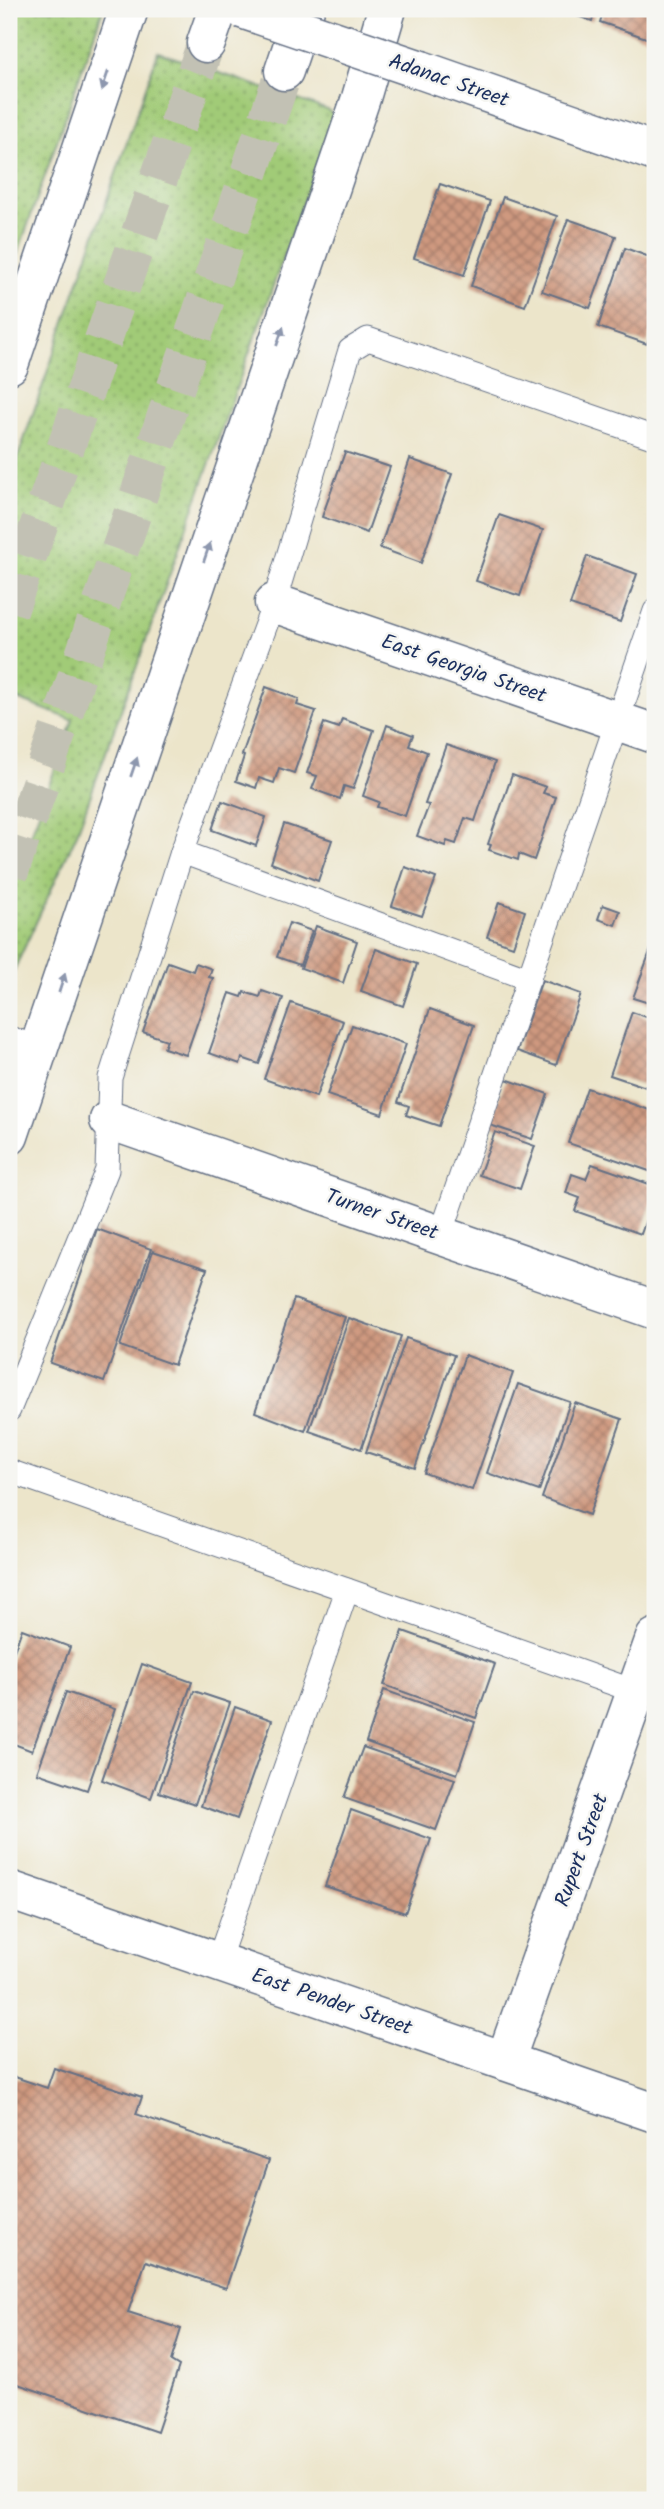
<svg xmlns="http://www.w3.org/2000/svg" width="664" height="2509" font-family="Kalam,sans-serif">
  <defs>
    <pattern id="grass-dots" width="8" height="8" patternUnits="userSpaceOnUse" patternTransform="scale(1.75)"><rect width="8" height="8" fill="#a1cb77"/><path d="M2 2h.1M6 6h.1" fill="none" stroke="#82a565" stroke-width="1.8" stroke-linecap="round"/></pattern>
    <pattern id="building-cross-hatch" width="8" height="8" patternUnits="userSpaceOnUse" patternTransform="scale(1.75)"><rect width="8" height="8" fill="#cf997f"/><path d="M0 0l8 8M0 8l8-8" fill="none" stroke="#a77d6b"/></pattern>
  </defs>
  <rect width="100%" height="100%" fill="#f6f6f2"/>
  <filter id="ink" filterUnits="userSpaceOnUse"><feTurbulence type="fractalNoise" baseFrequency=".0143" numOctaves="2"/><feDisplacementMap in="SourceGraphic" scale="14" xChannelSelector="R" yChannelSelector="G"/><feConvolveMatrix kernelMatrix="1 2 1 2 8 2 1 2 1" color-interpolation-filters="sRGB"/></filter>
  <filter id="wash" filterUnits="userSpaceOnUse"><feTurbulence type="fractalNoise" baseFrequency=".00686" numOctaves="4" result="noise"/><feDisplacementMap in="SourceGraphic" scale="28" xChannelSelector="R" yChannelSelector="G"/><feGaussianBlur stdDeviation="1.57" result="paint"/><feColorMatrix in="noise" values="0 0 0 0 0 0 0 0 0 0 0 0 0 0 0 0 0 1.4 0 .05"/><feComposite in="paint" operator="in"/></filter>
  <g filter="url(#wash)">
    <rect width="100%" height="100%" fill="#ece5ca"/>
    <g fill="url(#grass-dots)" stroke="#5e7d6a" stroke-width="2">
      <path d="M9,9H103L9,279Z"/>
      <path d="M158,52L328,110L334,116L76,836L9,981V894L73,720L9,696V483Z"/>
    </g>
    <g id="blocks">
      <g fill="url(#building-cross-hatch)">
        <path d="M556,9H596L592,21Z"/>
        <path d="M604,9H655V22L649,39L600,22Z"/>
        <path d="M440,184L490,201L464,275L414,258Z"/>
        <path d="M503,197L557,216L525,306L471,286Z"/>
        <path d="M568,219L616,236L590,308L542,291Z"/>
        <path d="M625,248L655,259V319L647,344L598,327Z"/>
        <path d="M345,452L390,467L367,533L322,517Z"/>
        <path d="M410,459L452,474L421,563L380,548Z"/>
        <path d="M499,515L543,530L520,596L476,581Z"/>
        <path d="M587,556L637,574L620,622L570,605Z"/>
        <path d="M266,687L299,699L297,705L316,711L294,773L279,768L274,783L259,778L256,788L236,781L244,756L242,755Z"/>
        <path d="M342,719L374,730L353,789L344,786L340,799L312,789L317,776L307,773L324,723L339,728Z"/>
        <path d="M387,725L413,735L409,745L427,752L405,816L377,807L379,802L363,796Z"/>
        <path d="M446,745L495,762L475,821L465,818L456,844L447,841L445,846L417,836L429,805L425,804Z"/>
        <path d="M512,775L546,787L543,793L556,797L534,860L519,854L518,860L489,850L491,845L488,844Z"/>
        <path d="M222,801L266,817L256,846L212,830Z"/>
        <path d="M284,824L332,840L318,881L271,863Z"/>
        <path d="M405,867L436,878L422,916L392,906Z"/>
        <path d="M499,902L525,911L513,946L487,937Z"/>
        <path d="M603,905L620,911L615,925L598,919Z"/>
        <path d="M289,923L312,931L300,965L277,957Z"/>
        <path d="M316,926L357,941L343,983L301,968Z"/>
        <path d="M376,949L417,964L403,1006L361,991Z"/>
        <path d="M651,949L655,950V1005L633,998Z"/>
        <path d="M168,962L193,971L196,963L212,969L209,977L213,978L186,1055L164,1048L167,1040L143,1032Z"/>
        <path d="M542,980L581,994L556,1065L517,1051Z"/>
        <path d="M262,991L283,998L259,1064L242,1058L240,1064L209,1053L230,993L242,997L244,992L260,997Z"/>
        <path d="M291,1003L343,1021L316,1097L264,1079Z"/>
        <path d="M430,1009L474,1025L439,1126L406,1115L409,1106L398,1102Z"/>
        <path d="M632,1012L655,1020V1090L610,1075Z"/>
        <path d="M352,1025L406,1044L382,1114L327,1095Z"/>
        <path d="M506,1079L548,1094L532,1139L490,1125Z"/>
        <path d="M587,1088L655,1112V1173L568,1143Z"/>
        <path d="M495,1132L535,1146L520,1189L479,1175Z"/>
        <path d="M592,1164L655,1186V1194L641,1234L575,1211L580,1198L566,1193L572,1174L586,1179Z"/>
        <path d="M97,1229L151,1249L104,1382L50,1363Z"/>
        <path d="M153,1251L207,1269L174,1365L120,1346Z"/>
        <path d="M294,1299L345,1317L305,1431L255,1412Z"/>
        <path d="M349,1318L401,1336L361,1449L309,1431Z"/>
        <path d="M406,1338L454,1355L415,1468L366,1452Z"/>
        <path d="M465,1355L513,1373L472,1490L424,1473Z"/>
        <path d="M518,1384L570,1402L539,1491L487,1473Z"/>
        <path d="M575,1403L622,1419L589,1515L542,1498Z"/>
        <path d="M22,1629L70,1647L32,1751L9,1742V1665Z"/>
        <path d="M403,1631L495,1664L476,1718L384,1685Z"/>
        <path d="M142,1664L192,1682L151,1798L102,1780Z"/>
        <path d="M384,1690L475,1722L457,1774L366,1742Z"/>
        <path d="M194,1691L230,1703L195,1804L159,1792Z"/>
        <path d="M66,1692L115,1709L87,1790L37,1773Z"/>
        <path d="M235,1707L272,1720L237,1819L201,1806Z"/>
        <path d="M363,1747L455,1779L436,1830L344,1798Z"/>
        <path d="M351,1810L431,1839L405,1913L325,1886Z"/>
        <path d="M54,2068L142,2097L136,2114L269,2160L226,2288L146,2261L128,2312L181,2329L171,2361L179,2366L157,2432L9,2381V2075L47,2088Z"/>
      </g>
    </g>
  </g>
  <g filter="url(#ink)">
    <use href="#blocks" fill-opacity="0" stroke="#646f84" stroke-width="2"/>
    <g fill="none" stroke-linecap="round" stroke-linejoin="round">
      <g stroke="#c2c1b4" stroke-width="38" stroke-dasharray="38 19" stroke-linecap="butt">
        <path d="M9,611L206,43"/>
        <path d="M9,874L284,71"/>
      </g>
      <defs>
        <g id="lane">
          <path d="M182,852L529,979"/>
          <path d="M9,1038L40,1048"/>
          <path d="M441,1234L655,611"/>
          <path d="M9,1410L107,1170L110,1078L182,852L274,603L350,350L368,339L655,438"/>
          <path d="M9,1471L637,1692"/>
          <path d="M218,1961L347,1590"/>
        </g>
        <g id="street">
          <path d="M421,70L655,152"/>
          <path d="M274,603L655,734"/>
          <path d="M109,1120L655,1310"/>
          <path d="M9,1890L655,2113"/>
          <path d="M505,2061L655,1638"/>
        </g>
        <g id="highway">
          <path d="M206,43L218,9"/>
          <path d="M284,71L305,9"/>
          <path d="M9,365L129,9"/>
          <path d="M9,1136L361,98L387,9"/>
        </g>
      </defs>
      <use href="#lane" stroke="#646f84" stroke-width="25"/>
      <use href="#street" stroke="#646f84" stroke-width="41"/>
      <use href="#highway" stroke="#646f84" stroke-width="41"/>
      <use href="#lane" stroke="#fff" stroke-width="23"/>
      <use href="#street" stroke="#fff" stroke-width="38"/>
      <use href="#highway" stroke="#fff" stroke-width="38"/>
      <defs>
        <path id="street-bridge" d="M242,9L421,70"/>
      </defs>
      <use href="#street-bridge" stroke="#646f84" stroke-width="41" stroke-linecap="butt"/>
      <use href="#street-bridge" stroke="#fff" stroke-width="38"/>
    </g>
    <defs><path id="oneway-solid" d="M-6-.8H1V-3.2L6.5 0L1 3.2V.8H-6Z" transform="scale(1.75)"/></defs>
    <g fill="#8d97ae">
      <use href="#oneway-solid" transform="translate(105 81) rotate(109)"/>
      <use href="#oneway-solid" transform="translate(280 336) rotate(-71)"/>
      <use href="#oneway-solid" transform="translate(207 552) rotate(-71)"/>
      <use href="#oneway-solid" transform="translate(134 767) rotate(-71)"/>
      <use href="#oneway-solid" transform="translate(62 983) rotate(-72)"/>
    </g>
  </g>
  <g text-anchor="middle" stroke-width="5" stroke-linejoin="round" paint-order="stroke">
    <g font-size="21" fill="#1b2f5e" stroke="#f6f6f2">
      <text transform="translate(449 80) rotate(19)" y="7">Adanac Street</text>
      <text transform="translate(464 668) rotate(19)" y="7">East Georgia Street</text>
      <text transform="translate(382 1214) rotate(19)" y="7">Turner Street</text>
      <text transform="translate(581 1850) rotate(-70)" y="7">Rupert Street</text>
      <text transform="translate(332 2001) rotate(19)" y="7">East Pender Street</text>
    </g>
  </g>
  <rect width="664" height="2509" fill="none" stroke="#f6f6f2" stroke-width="35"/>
</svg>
